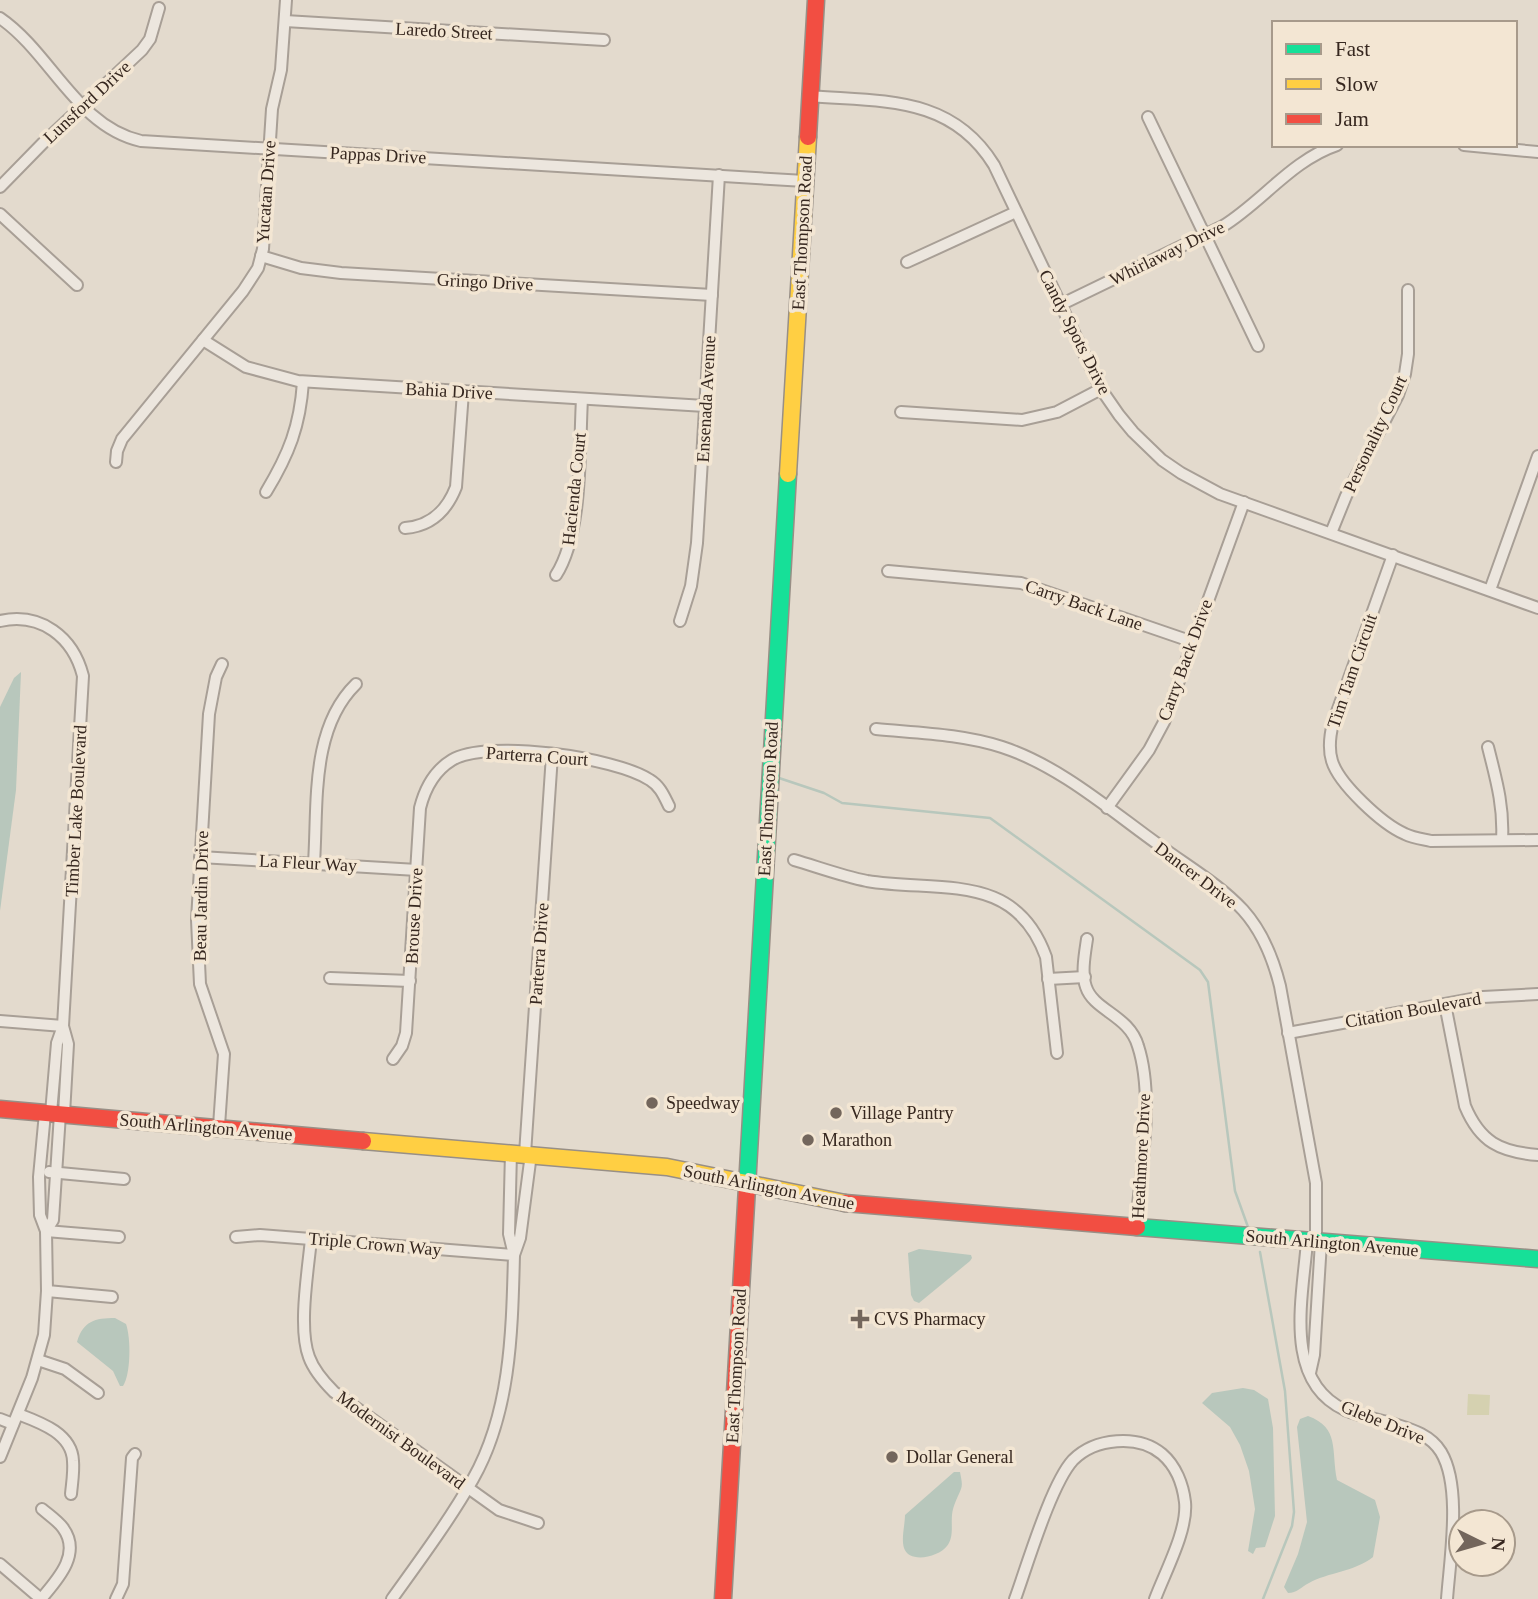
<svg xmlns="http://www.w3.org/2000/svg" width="1538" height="1599" font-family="'Times New Roman',serif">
  <rect width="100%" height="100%" fill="#e3dacd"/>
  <path fill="#d5d1b0" d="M1468,1394L1490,1395L1489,1415H1467Z"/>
  <g fill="#b8c7bc">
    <path d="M21,672L16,790L0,911V707L14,678Z"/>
    <path d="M919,1249L971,1255L972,1258L970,1261L919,1303L914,1301L911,1295L908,1253Z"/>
    <path d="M115,1318L126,1324C131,1338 131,1374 123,1386H120L113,1371L77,1342C83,1321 95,1318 115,1318Z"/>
    <path d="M1243,1388L1254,1390L1268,1399L1273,1428L1275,1516L1265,1547L1256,1548L1253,1554L1248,1551L1255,1509L1249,1471L1240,1445L1230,1427L1202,1403L1212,1393Z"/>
    <path d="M1308,1416C1340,1428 1331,1450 1337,1480L1375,1500L1380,1517L1373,1557C1354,1572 1329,1572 1309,1583C1301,1587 1297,1593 1288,1593L1284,1587L1298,1554L1307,1522L1297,1427L1300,1419Z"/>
    <path d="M954,1472H960C961,1478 963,1484 961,1489C958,1497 953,1505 952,1515C951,1526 954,1537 947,1546C939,1557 909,1564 904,1548C901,1538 905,1525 905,1515Z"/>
  </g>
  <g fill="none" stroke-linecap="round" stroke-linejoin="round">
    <g stroke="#b8c7bc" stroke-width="2.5">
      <path d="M776,777L824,793L842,803L990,818L1200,970L1208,982L1235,1191L1248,1227"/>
      <path d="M1260,1252L1285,1391L1294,1512L1292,1526L1263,1599"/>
    </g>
    <defs>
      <g id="street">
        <path d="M0,18C51,53 77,127 141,141L805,181"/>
        <path d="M285,21L604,40"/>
        <path d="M810,96C882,102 951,95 994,165L1101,389L1119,415L1133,432L1162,460L1181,473L1220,494L1538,608"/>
        <path d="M1148,117L1258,346"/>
        <path d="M1464,145L1538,152"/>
        <path d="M0,187L43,143L142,50L150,39L159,8"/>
        <path d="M0,214L77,285"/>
        <path d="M261,256L301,268L341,273L712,295"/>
        <path d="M907,262L1016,212"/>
        <path d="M1060,305L1223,226C1262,202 1292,160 1337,145"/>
        <path d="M203,340L246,367L298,381L705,406"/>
        <path d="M901,412L1022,420L1057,412L1101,389"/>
        <path d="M116,462L117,451L122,439L243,291L258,268L263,249L272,109L281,70L286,0"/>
        <path d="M266,492C289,454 300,426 303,382"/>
        <path d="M405,528C432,526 447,510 456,487L463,392"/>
        <path d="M1331,533L1346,496L1398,395L1405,374L1408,354V290"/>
        <path d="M1393,555L1333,723C1330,735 1328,748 1332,761C1339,784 1382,824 1405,834C1413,838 1422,839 1431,841L1538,840"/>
        <path d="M888,571L1021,583L1193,642"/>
        <path d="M556,575C583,533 579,450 582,399"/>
        <path d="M1490,590L1538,456"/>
        <path d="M0,621C41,612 73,637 83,676L63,1026L57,1043L51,1113"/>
        <path d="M680,621L691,586L697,543L719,175"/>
        <path d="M876,729C918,733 962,734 1002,747C1060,766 1110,810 1159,845C1187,866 1219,884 1243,910C1262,931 1273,958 1280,986L1316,1183V1241"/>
        <path d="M1488,747C1496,779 1504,806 1502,840"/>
        <path d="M1107,808L1149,750L1164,722L1244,502"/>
        <path d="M200,857L417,870"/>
        <path d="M794,860C818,867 842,876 867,881C938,893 1015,870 1046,957L1057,1053"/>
        <path d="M314,863C318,804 310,729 356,684"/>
        <path d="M1087,939C1085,953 1081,973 1086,987C1094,1011 1129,1015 1138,1046C1155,1098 1140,1173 1136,1227"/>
        <path d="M330,978L410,981"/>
        <path d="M1048,979L1085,977"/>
        <path d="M1445,1004L1465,1106C1480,1142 1500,1152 1538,1155"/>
        <path d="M0,1021L63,1026"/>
        <path d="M63,1026L68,1044L64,1114"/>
        <path d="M1288,1033L1483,997L1538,994"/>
        <path d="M393,1059L402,1046L406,1033L420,808C425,788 434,771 452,760C487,739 615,757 650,780C660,786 664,796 669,806"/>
        <path d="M219,1126L224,1054L200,984L197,920L209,714L216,677L222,664"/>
        <path d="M511,1152L509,1234L514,1255L520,1238L531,1154"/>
        <path d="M525,1154L552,755"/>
        <path d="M49,1172L124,1179"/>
        <path d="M46,1231L53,1220L60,1114"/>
        <path d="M46,1231L119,1237"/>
        <path d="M236,1237L260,1235L514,1255C512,1331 511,1412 473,1479C449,1521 420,1560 392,1599"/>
        <path d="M311,1239C308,1271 298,1328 309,1357C314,1371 324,1382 334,1392L499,1510L538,1523"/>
        <path d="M1307,1241C1303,1296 1282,1381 1345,1410C1359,1416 1377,1419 1391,1423C1410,1429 1430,1434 1441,1452C1462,1487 1450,1558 1447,1599"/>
        <path d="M47,1291L112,1297"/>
        <path d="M38,1360L65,1369L98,1393"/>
        <path d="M1310,1373L1314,1355L1321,1242"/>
        <path d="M18,1414C39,1422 72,1433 73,1461C74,1472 72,1483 71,1494"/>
        <path d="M0,1419L13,1424"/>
        <path d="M0,1457L32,1378L44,1335L47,1291L46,1231L40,1215L39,1177L45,1113"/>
        <path d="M0,1564L41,1599"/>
        <path d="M41,1599C57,1580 82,1554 63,1528C58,1521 49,1515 42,1509"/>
        <path d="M116,1599L123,1584L132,1458L135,1454"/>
        <path d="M1015,1599C1027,1566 1051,1484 1073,1460C1095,1438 1138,1434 1162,1454C1176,1466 1183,1485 1185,1502C1188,1530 1165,1572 1155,1599"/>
      </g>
      <g id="fast">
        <path d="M747,1187L788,474"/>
        <path d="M1137,1227L1538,1259"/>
      </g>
      <g id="slow">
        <path d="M788,474L808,137"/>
        <path d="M363,1141L667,1167L845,1203"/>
      </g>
      <g id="jam">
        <path d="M808,137L816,0"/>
        <path d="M0,1109L363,1141"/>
        <path d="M845,1203L1137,1227"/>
        <path d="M723,1599L747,1187"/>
      </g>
    </defs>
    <use href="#street" stroke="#a89f96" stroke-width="14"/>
    <use href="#fast" stroke="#988f86" stroke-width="19"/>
    <use href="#slow" stroke="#988f86" stroke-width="19"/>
    <use href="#jam" stroke="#988f86" stroke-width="19"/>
    <use href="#street" stroke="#ece6de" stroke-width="10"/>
    <use href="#fast" stroke="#16e098" stroke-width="16"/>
    <use href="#slow" stroke="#ffcf43" stroke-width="16"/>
    <use href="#jam" stroke="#f24e42" stroke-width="16"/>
  </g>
  <g fill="#73665c" stroke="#f3e6d3" stroke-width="2.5">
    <circle cx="652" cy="1103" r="7"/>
    <circle cx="836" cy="1113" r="7"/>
    <circle cx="808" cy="1140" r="7"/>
    <path d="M856.5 1308.5h7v7h7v7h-7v7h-7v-7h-7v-7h7z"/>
    <circle cx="892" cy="1457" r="7"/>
  </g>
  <g text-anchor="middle" stroke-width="7" stroke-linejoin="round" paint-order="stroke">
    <g font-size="18" fill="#36271f" stroke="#f3e6d3">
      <text transform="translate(444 31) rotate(3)" y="6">Laredo Street</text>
      <text transform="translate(87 102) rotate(-43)" y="6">Lunsford Drive</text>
      <text transform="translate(378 155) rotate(3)" y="6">Pappas Drive</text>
      <text transform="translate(266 192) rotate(-86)" y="6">Yucatan Drive</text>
      <text transform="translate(802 233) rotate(-87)" y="6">East Thompson Road</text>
      <text transform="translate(1167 253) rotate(-26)" y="6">Whirlaway Drive</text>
      <text transform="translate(485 282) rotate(3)" y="6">Gringo Drive</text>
      <text transform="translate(1075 332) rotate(63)" y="6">Candy Spots Drive</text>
      <text transform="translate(449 391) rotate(3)" y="6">Bahia Drive</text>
      <text transform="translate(706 399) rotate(-87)" y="6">Ensenada Avenue</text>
      <text transform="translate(1375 434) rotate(-65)" y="6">Personality Court</text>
      <text transform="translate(574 489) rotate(-84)" y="6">Hacienda Court</text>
      <text transform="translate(1084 605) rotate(19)" y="6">Carry Back Lane</text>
      <text transform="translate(1185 660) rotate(-70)" y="6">Carry Back Drive</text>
      <text transform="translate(1352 671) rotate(-71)" y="6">Tim Tam Circuit</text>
      <text transform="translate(537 756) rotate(4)" y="6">Parterra Court</text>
      <text transform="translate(768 799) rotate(-87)" y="6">East Thompson Road</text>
      <text transform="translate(76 811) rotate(-87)" y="6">Timber Lake Boulevard</text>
      <text transform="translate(308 863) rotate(3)" y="6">La Fleur Way</text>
      <text transform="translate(1196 875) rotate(37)" y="6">Dancer Drive</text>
      <text transform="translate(201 896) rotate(-89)" y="6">Beau Jardin Drive</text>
      <text transform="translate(414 916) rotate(-87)" y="6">Brouse Drive</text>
      <text transform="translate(539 954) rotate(-86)" y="6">Parterra Drive</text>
      <text transform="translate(1413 1010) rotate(-10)" y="6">Citation Boulevard</text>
      <text transform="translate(206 1127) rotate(5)" y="6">South Arlington Avenue</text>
      <text transform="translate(1141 1156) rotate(-87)" y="6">Heathmore Drive</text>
      <text transform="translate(769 1187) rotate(11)" y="6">South Arlington Avenue</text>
      <text transform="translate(1332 1243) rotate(5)" y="6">South Arlington Avenue</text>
      <text transform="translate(375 1244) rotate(5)" y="6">Triple Crown Way</text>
      <text transform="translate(736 1366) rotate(-87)" y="6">East Thompson Road</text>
      <text transform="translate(1383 1422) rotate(22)" y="6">Glebe Drive</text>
      <text transform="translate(401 1440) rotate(36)" y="6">Modernist Boulevard</text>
    </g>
    <g font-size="18" fill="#36271f" stroke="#f3e6d3" text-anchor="start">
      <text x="666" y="1109">Speedway</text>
      <text x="850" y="1119">Village Pantry</text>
      <text x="822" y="1146">Marathon</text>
      <text x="874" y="1325">CVS Pharmacy</text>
      <text x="906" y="1463">Dollar General</text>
    </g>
  </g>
  <rect x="1272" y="21" width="245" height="126" fill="#f3e6d3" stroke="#a79a8b" stroke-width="2"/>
  <rect x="1286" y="44" width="35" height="10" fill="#16e098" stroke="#a79a8b" stroke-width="2"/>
  <text x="1335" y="56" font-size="21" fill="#36271f">Fast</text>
  <rect x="1286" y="79" width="35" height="10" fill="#ffcf43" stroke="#a79a8b" stroke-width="2"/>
  <text x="1335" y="91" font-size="21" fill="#36271f">Slow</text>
  <rect x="1286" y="114" width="35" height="10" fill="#f24e42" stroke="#a79a8b" stroke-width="2"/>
  <text x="1335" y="126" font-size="21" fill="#36271f">Jam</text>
  <g transform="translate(1482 1543) rotate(95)"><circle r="33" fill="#f3e6d3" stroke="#a79a8b" stroke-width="2"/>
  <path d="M0-5L12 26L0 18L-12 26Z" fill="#73665c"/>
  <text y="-10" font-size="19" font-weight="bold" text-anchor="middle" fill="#36271f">N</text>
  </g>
</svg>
